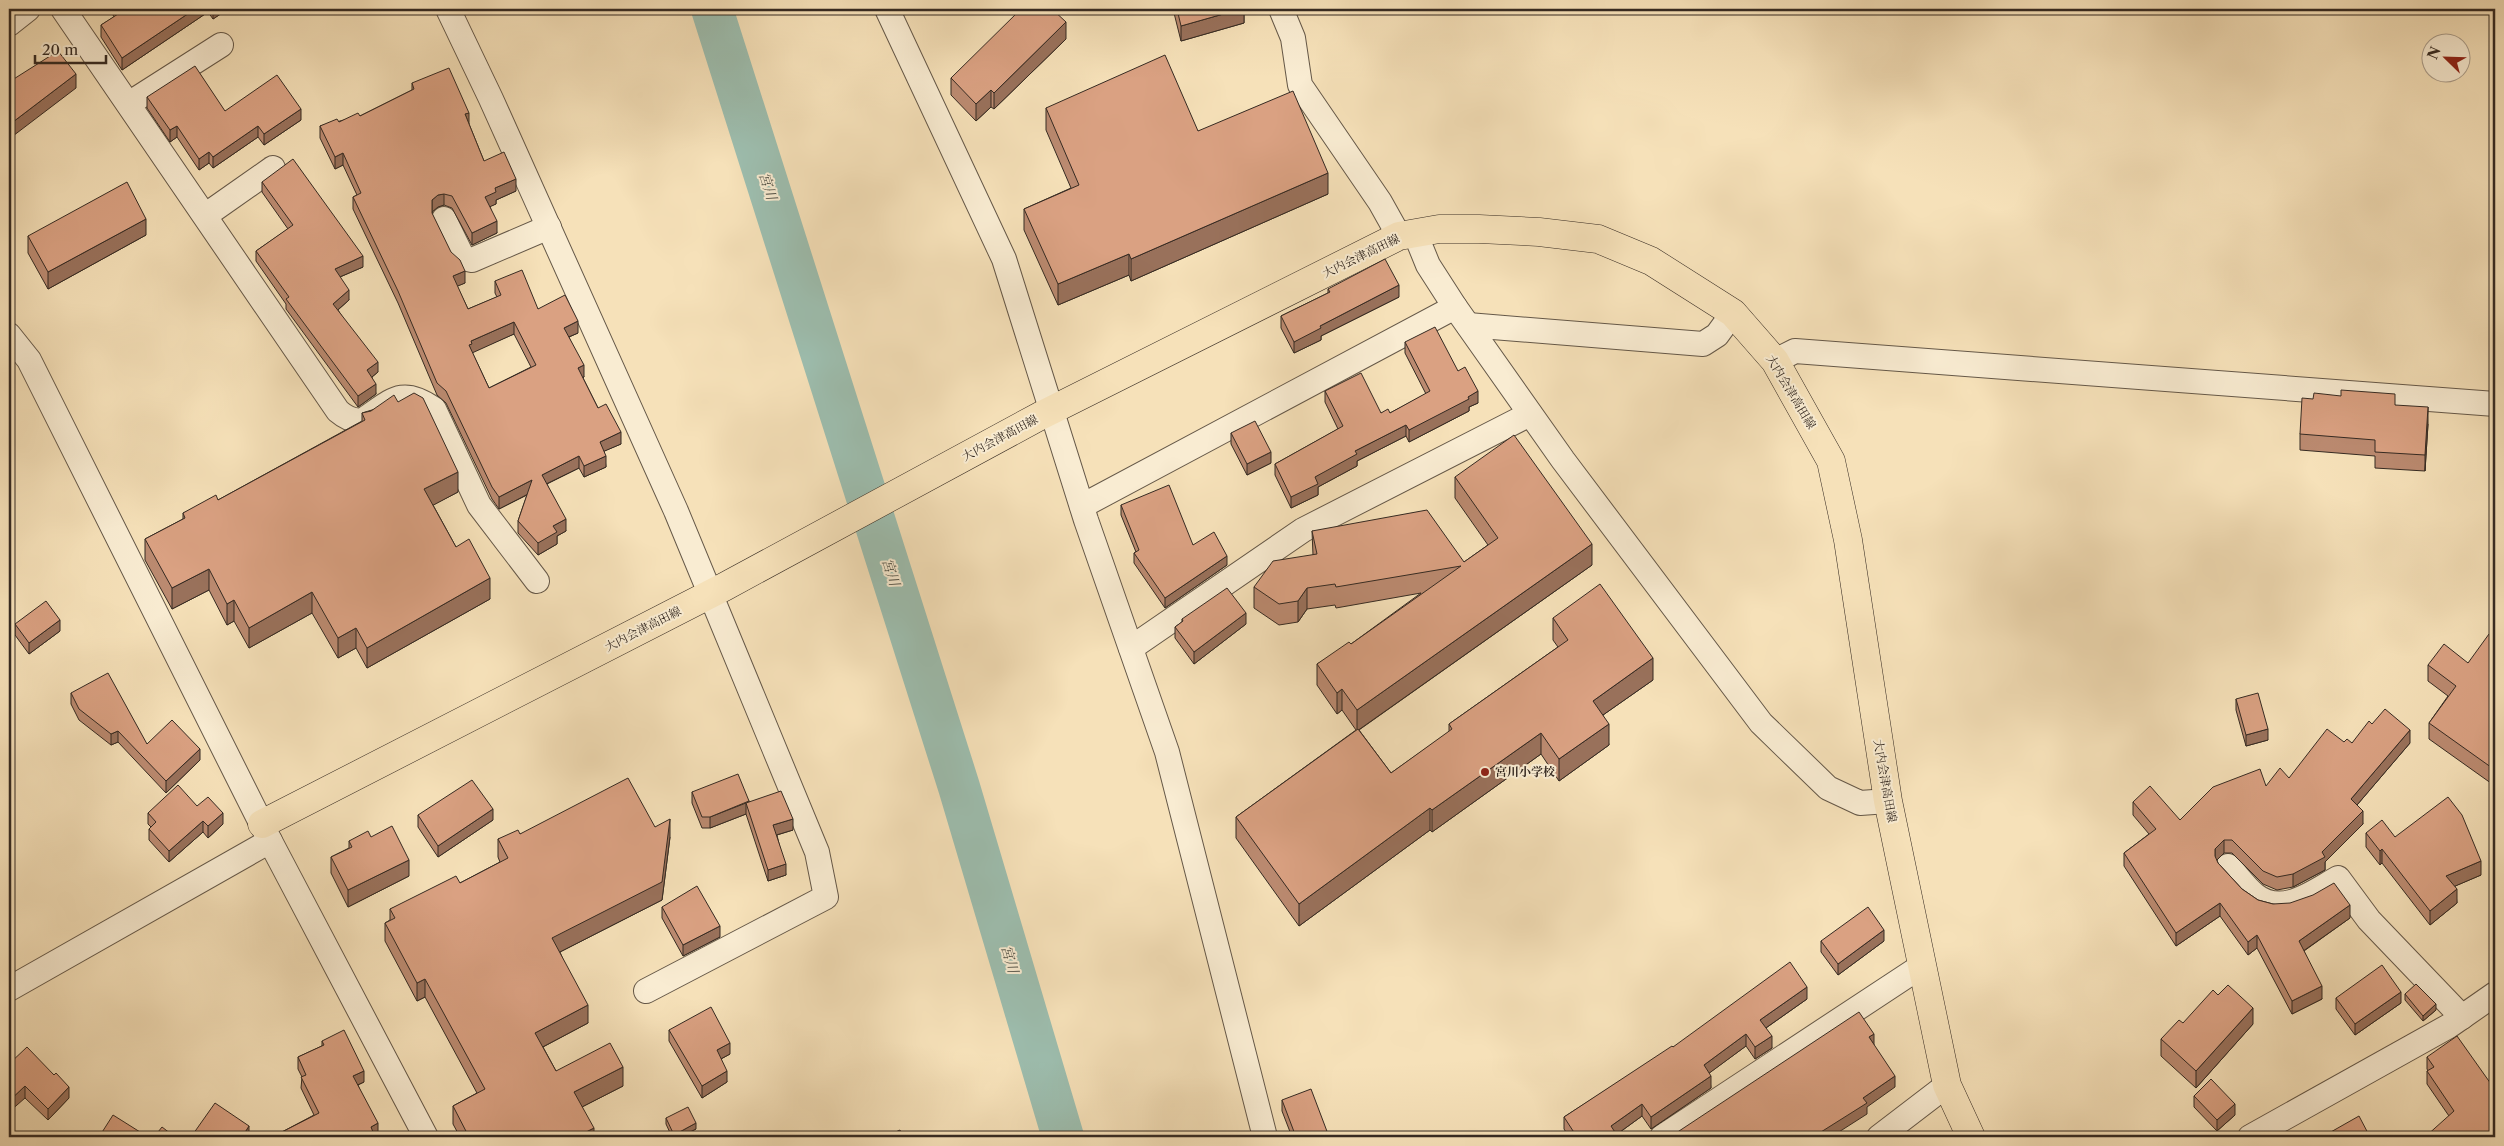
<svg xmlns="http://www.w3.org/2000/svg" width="2504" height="1146" font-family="'Libre Caslon Text','Noto Serif JP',serif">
  <rect width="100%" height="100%" fill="#f6e1b9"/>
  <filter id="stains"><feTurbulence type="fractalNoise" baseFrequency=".004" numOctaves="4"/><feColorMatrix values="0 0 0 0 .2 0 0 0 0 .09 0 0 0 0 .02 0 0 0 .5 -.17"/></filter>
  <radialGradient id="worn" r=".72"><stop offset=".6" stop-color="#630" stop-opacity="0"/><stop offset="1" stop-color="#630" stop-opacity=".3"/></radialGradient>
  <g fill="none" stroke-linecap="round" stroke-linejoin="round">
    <path stroke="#9dbeaf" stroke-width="42" d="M712,9L959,787L1063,1137"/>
    <defs>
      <g id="minor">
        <path d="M63,9L338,411C345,417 353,422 363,420C392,401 401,386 434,409L479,505L537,581"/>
        <path d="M448,9L491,99L676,511L817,852L826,897L646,991"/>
        <path d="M887,9L1004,259L1086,520L1167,752L1265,1137"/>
        <path d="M1281,9L1293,38L1300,85L1380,202L1399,236"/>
        <path d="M9,24L28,9"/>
        <path d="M130,103L221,45"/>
        <path d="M206,215L273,168"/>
        <path d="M444,219L463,258L472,260L549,227"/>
        <path d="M1415,233L1428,265L1455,307L1563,460L1761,723L1828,788L1860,803L1888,801"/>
        <path d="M1468,325L1703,344L1717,335L1733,313"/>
        <path d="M9,335L29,360L270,841L426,1137"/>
        <path d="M1775,361L1795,351L2495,404"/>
        <path d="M1082,506L1455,307"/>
        <path d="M1131,648L1303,530L1530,414"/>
        <path d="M2228,866C2237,875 2245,887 2255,895C2282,917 2313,892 2338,878L2369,920L2462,1017"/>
        <path d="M9,989L270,841"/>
        <path d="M1662,1137L1923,965"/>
        <path d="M1879,1137L1947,1085"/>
        <path d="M2250,1137L2449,1026L2495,994"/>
      </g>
      <path id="major" d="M262,824L724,587L1040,416L1399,236L1439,229H1479L1539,232L1598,239L1651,261L1733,313L1775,361L1831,461L1848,540L1888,801L1947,1085L1971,1137"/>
    </defs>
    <use href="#minor" stroke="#655848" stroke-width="26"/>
    <use href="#major" stroke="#352a22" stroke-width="29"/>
    <use href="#minor" stroke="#f9ecd2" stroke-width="24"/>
    <use href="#major" stroke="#f6e1b9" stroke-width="28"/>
  </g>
  <g fill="#bb8a70" stroke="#352a22" fill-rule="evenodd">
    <path d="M110,9H228L213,19L208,12L122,70L101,37V25L114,17Z"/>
    <path d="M1173,9H1244V23L1181,41Z"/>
    <path d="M1066,39L994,109L991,107L976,121L951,95V78Z"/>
    <path d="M412,83L469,124L484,161L516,191L496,200V204L490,206L497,233L472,245L452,208L444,205L438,207L432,212V214L465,283L457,286L468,309L497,297L495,293V281L538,309L578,333L569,337L584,377L583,378L598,408L621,444L604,451L606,467L584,477L579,468L547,484L566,531L557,536V544L538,555L518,533V521L527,495L499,509L492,499L446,403L437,395L398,303L353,209V197L357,195L343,165L335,169L320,138V126L360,116L412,90ZM514,334L531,367L489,388L472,352Z"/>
    <path d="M147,97L225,111L301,120L264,145L258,137L213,168L209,163L199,170L177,137L170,142L147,108Z"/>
    <path d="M1046,108L1198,131L1328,194L1131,281L1129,275L1058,305L1024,230V209L1071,188L1046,130Z"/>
    <path d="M262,182L363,267L340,277L349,300L338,310L378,372L372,377L376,394L358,407L286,309V304L256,261V251L288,229L262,192Z"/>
    <path d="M146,235L48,289L28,253V236Z"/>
    <path d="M1328,289L1399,297L1321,336V340L1294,353L1281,328V316L1328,293Z"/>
    <path d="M1405,342L1458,371L1478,403L1469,407V411L1409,442L1406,436L1357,461V466L1318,487V495L1291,508L1275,475V464L1338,429L1325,402V391L1381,413H1390L1426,394L1405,353Z"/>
    <path d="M2313,399L2395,405L2428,424L2425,471L2375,468V456L2300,450V434Z"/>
    <path d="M398,402L458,492L433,505L456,547L490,599L367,668L356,648L338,658L312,613L249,648L234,621L227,625L209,590L172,609L145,560V539L183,519V513L218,500L362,421V413Z"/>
    <path d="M1231,433L1271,463L1247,475L1231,444Z"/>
    <path d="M1455,477L1592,565L1359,730L1391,773L1449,732V724L1558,647L1553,640V618L1653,680L1603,715L1609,745L1559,781L1541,754L1432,832L1430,830L1299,926L1236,838V817L1356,730L1342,710L1337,714L1317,685V664L1351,644L1421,593L1336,608L1335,605L1307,609L1298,622L1279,625L1254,608V587L1313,555L1312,531L1464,562L1488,545L1455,498Z"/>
    <path d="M1121,505L1193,545L1227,565L1165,608L1134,563V553L1136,552L1121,515Z"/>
    <path d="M1182,619L1246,624L1194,664L1175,638V627L1182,622Z"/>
    <path d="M15,624L60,631L29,654L15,635Z"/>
    <path d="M2495,636V786L2429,739V723L2448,696L2428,681V665L2468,663Z"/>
    <path d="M71,693L147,744L200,760L166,793L118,742L111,745L79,720L71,704Z"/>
    <path d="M2236,699L2268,740L2246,746L2236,710Z"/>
    <path d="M2372,724L2410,743L2357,805L2363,824L2325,862V870L2293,887L2277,890L2263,884L2232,853H2224L2217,860L2218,863L2242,889L2258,900L2273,904L2350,918L2304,951L2322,999L2292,1014L2257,948L2248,955L2220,916L2176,946L2124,866V853L2149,834L2133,815V802L2180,820L2289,778L2344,742L2352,743Z"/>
    <path d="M692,792L749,801L793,830L777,835L786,875L768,881L746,814L710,828H702L692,803Z"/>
    <path d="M197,806L223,824L208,838L203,832L169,862L149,840V829L151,827L148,824V813Z"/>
    <path d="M418,815L493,820L438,857L418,827Z"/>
    <path d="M655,827L670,837L662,900L560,952L588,1023L543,1047L556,1071L623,1086L582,1107L594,1137H460L453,1124V1106L477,1093L425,997L417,1001L385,941V923L390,920V909L460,883L500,862L498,857V839L520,834Z"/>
    <path d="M2366,833L2395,837L2481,875L2455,886L2457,903L2430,925L2382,863L2380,865L2366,847Z"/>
    <path d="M371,837L409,876L348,907L331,873V857L349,848V841Z"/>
    <path d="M662,907L720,937L683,956L662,918Z"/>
    <path d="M1821,941H1884L1838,975L1821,952Z"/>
    <path d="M2405,994L2436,1010L2423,1021L2405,1000Z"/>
    <path d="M2336,998L2401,1003L2355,1035L2336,1009Z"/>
    <path d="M1807,999L1766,1028L1772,1048L1755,1059L1746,1046L1709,1073L1711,1088L1651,1129L1642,1116L1616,1135L1618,1137H1569L1564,1129V1117L1673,1047Z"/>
    <path d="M2183,1023L2253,1024L2196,1088L2161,1056V1039Z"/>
    <path d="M669,1030L730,1054L721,1059L727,1082L702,1098L669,1041Z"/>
    <path d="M322,1041L364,1082L358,1085L378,1134L375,1136V1137H280V1133L314,1115L301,1088L302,1077L298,1069V1057L322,1046Z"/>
    <path d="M2427,1057L2491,1084L2449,1116L2427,1084V1071H2428L2427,1069Z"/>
    <path d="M9,1064L69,1098L48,1120L25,1098Z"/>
    <path d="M2194,1096L2235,1115L2217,1131L2194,1107Z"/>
    <path d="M1282,1100L1328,1137H1292L1282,1111Z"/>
    <path d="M666,1118L696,1129L680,1137H672L666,1124Z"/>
  </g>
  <g fill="#99715b" stroke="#352a22">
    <path d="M195,9H208V12L122,70V58Z"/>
    <path d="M213,9H228L213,19Z"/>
    <path d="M1241,9H1244V23L1181,41V26Z"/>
    <path d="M1066,22V39L994,109V93Z"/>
    <path d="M76,74V88L9,139V125Z"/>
    <path d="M991,90V107L976,121V104Z"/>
    <path d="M301,109V120L264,145V134Z"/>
    <path d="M469,113V124L465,114Z"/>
    <path d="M177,126V137L170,142V130Z"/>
    <path d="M258,126V137L213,168V157Z"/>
    <path d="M209,152V163L199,170V159Z"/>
    <path d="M343,153V165L335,169V157Z"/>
    <path d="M1328,173V194L1131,281V259Z"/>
    <path d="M516,179V191L496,200V204L485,209V197L495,188Z"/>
    <path d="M444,194V205L438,207L432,212V225V200L438,195Z"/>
    <path d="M146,219V235L48,289V272Z"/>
    <path d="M497,221V233L472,245V233Z"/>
    <path d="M1129,254V275L1058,305V284Z"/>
    <path d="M363,256V267L335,279V269Z"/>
    <path d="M465,271V283L453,288V276Z"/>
    <path d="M1399,285V297L1321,336V340L1294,353V342L1320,326Z"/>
    <path d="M349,290V300L333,314V304Z"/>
    <path d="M578,321V333L564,339V328Z"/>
    <path d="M514,322V334L472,353L469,345L471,341Z"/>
    <path d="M378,362V372L367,381V370Z"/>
    <path d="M584,365V377L578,380V368Z"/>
    <path d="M376,384V394L358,407V396Z"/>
    <path d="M1478,391V403L1469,407V411L1409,442V430Z"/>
    <path d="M2428,407V424L2425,471V455Z"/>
    <path d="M1406,425V436L1357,461V466L1318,487V495L1291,508V497L1315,477L1355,451Z"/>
    <path d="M621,432V444L600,453V442Z"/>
    <path d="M1271,452V463L1247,475V464Z"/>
    <path d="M579,456V468L542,486V475Z"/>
    <path d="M606,456V467L584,477V466Z"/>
    <path d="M458,472V492L424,510V489Z"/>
    <path d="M532,480V492L499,509V497Z"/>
    <path d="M566,519V531L557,536V544L538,555V543L553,526Z"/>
    <path d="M1592,544V565L1357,731V710Z"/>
    <path d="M1227,556V565L1165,608V598Z"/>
    <path d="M209,569V590L172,609V588Z"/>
    <path d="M490,578V599L367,668V648Z"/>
    <path d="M1307,588V609L1298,622V601Z"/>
    <path d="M312,592V613L249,648V628Z"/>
    <path d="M234,600V621L227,625V604Z"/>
    <path d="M1246,613V624L1194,664V652Z"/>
    <path d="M60,620V631L29,654V643Z"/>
    <path d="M356,628V648L338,658V638Z"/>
    <path d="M1653,658V680L1593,722V701Z"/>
    <path d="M1342,689V710L1337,714V693Z"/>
    <path d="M1609,724V745L1559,781V759Z"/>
    <path d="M2268,729V740L2246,746V735Z"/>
    <path d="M2410,730V743L2351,812V799Z"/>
    <path d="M118,731V742L111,745V734Z"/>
    <path d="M1541,733V754L1432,832V810Z"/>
    <path d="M200,749V760L166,793V781Z"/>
    <path d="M746,803V814L710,828V817Z"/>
    <path d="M1430,808V830L1299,926V904Z"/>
    <path d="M493,809V820L438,857V846Z"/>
    <path d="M2363,811V824L2325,862V870L2293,887V874L2322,852Z"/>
    <path d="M223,813V824L208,838V826Z"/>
    <path d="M670,819V837L662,900L552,956V938Z"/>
    <path d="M793,819V830L773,836V825Z"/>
    <path d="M203,821V832L169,862V851Z"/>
    <path d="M2224,840V853L2215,862V869V849Z"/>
    <path d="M2382,849V863L2380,865V851Z"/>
    <path d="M409,860V876L348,907V890Z"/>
    <path d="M2481,861V875L2446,890V876Z"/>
    <path d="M786,864V875L768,881V870Z"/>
    <path d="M2457,889V903L2430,925V911Z"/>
    <path d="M2220,903V916L2176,946V933Z"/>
    <path d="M2350,905V918L2299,954V941Z"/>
    <path d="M720,926V937L683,956V945Z"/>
    <path d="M1884,930V941L1838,975V964Z"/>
    <path d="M2257,935V948L2248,955V942Z"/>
    <path d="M425,979V997L417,1001V983Z"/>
    <path d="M2322,986V999L2292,1014V1001Z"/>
    <path d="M1807,987V999L1760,1032V1020Z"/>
    <path d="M2401,992V1003L2355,1035V1024Z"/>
    <path d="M2436,1004V1010L2423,1021V1016Z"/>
    <path d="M588,1005V1023L535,1051V1033Z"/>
    <path d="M2253,1008V1024L2196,1088V1071Z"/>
    <path d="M1746,1034V1046L1704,1077V1065Z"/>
    <path d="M1874,1034V1045L1869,1037Z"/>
    <path d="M1772,1036V1048L1755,1059V1047Z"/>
    <path d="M730,1043V1054L717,1061V1050Z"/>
    <path d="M623,1067V1086L574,1111V1092Z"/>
    <path d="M364,1071V1082L353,1087V1076Z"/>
    <path d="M727,1071V1082L702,1098V1086Z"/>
    <path d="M1711,1076V1088L1651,1129V1117Z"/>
    <path d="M1895,1076V1087L1867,1107V1114L1831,1137H1813L1863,1098Z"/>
    <path d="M25,1086V1098L9,1112V1101Z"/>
    <path d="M69,1087V1098L48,1120V1109Z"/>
    <path d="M1642,1104V1116L1613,1137L1611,1126Z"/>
    <path d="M2235,1104V1115L2217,1131V1120Z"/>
    <path d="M378,1123V1134L373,1137L371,1127Z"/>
    <path d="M696,1123V1129L680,1137H674V1135Z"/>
    <path d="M249,1126V1137H242Z"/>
    <path d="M594,1128V1137H576Z"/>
  </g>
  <g fill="#daa182" stroke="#352a22" fill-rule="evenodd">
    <path d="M116,9H195L122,58L101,25L118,14Z"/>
    <path d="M1021,9H1052L1066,22L994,93L991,90L976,104L951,78Z"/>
    <path d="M1177,9H1241L1181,26Z"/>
    <path d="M58,51L76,74L9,125V82Z"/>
    <path d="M1165,55L1198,131L1293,91L1328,173L1131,259L1129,254L1058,284L1024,209L1079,185L1046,108Z"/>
    <path d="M195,66L225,111L277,75L301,109L264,134L258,126L213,157L209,152L199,159L177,126L170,130L147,97Z"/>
    <path d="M449,68L469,113L465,114L484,161L504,152L516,179L495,188L496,192L485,197L497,221L472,233L452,196L444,194L438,195L432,200V213L451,252L460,260L465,271L453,276L468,309L501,295L495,281L522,270L538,309L565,295L578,321L564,328L584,365L578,368L598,408L606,404L621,432L600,442L606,456L584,466L579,456L542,475L566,519L553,526L557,532L538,543L518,521L532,480L499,497L492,487L446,391L437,383L398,291L353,197L361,193L343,153L335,157L320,126L337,119L339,122L358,113L360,116L414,89L412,83ZM514,322L536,365L489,388L469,345L472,344L471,341Z"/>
    <path d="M293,159L363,256L335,269L349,290L333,304L378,362L367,370L376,384L358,396L286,299L289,297L256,251L293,225L262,182Z"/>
    <path d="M127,182L146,219L48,272L28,236Z"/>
    <path d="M1385,259L1399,285L1320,326L1321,328L1294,342L1281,316L1330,292L1328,289Z"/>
    <path d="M1435,327L1458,371L1465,367L1478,391L1468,397L1469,399L1409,430L1406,425L1355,451L1357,454L1315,477L1318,484L1291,497L1275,464L1343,426L1325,391L1361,373L1381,413L1388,409L1390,413L1430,391L1405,342Z"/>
    <path d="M2341,390L2395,394V405L2428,407L2425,455L2375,452V440L2300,434L2302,398L2313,399L2314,393L2341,396Z"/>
    <path d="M414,393L423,398L458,472L424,489L456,547L469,539L490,578L367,648L356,628L338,638L312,592L249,628L234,600L227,604L209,569L172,588L145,539L185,518L183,513L216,495L218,500L365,420L362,413L371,411L394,395L398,402Z"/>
    <path d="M1255,421L1271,452L1247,464L1231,433Z"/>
    <path d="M1514,435L1592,544L1357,710L1342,689L1337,693L1317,664L1349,642L1351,644L1461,566L1336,587L1335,584L1307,588L1298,601L1279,604L1254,587L1273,561L1317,554L1312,531L1427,510L1464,562L1498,538L1455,477Z"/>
    <path d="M1169,485L1193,545L1214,532L1227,556L1165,598L1134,553L1139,550L1121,505Z"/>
    <path d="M1600,584L1653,658L1593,701L1609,724L1559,759L1541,733L1432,810L1430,808L1299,904L1236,817L1358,729L1391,773L1452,729L1449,724L1568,640L1553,618Z"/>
    <path d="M1227,588L1246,613L1194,652L1175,627L1183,621L1182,619Z"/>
    <path d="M46,601L60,620L29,643L15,624Z"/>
    <path d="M2489,634L2494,637L2495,636V770L2429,723L2456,686L2428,665L2444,644L2468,663Z"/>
    <path d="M108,673L147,744L172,720L200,749L166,781L118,731L111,734L79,709L71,693Z"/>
    <path d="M2258,693L2268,729L2246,735L2236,699Z"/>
    <path d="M2385,709L2410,730L2351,799L2363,811L2322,852L2325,857L2293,874L2277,877L2263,871L2232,840H2224L2215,849V856L2218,863L2242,889L2258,900L2273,904L2290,903L2313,895L2334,883L2350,905L2299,941L2322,986L2292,1001L2257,935L2248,942L2220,903L2176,933L2124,853L2156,829L2133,802L2150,786L2180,820L2213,787L2260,769L2266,786L2280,768L2289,778L2327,729L2344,742L2347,739L2352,743L2369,721L2372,724Z"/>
    <path d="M738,774L749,801L710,817H702L692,792Z"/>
    <path d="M628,778L655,827L670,819L662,882L552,938L588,1005L535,1033L556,1071L610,1043L623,1067L574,1092L594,1128L576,1137H469L453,1106L485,1089L425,979L417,983L385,923L395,918L390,909L456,876L460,883L508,858L498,839L518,830L520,834Z"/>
    <path d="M472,780L493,809L438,846L418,815Z"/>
    <path d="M178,785L197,806L208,797L223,813L208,826L203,821L169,851L149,829L156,822L148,813Z"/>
    <path d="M781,791L793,819L773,825L786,864L768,870L746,803Z"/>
    <path d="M2448,797L2462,815L2481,861L2446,876L2457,889L2430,911L2382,849L2380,851L2366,833L2382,820L2395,837Z"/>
    <path d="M392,826L409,860L348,890L331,857L352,847L349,841L368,831L371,837Z"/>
    <path d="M697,886L720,926L683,945L662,907Z"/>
    <path d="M1868,907L1884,930L1838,964L1821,941Z"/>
    <path d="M1790,962L1807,987L1760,1020L1772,1036L1755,1047L1746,1034L1704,1065L1711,1076L1651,1117L1642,1104L1611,1126L1618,1137H1577L1564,1117L1672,1046L1673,1047Z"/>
    <path d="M2382,965L2401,992L2355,1024L2336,998Z"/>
    <path d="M2416,984L2436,1004L2423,1016L2405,994Z"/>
    <path d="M2228,985L2253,1008L2196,1071L2161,1039L2179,1020L2183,1023L2213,990L2218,995Z"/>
    <path d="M711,1007L730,1043L717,1050L727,1071L702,1086L669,1030Z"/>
    <path d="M1859,1012L1874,1034L1869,1037L1895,1076L1863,1098L1867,1103L1813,1137H1811L1809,1134L1805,1137H1670Z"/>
    <path d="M344,1030L364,1071L353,1076L378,1123L371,1127L375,1137H282L280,1133L319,1113L301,1077L306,1075L298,1057L324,1045L322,1041Z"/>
    <path d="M2457,1036L2491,1084L2495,1080V1137H2425L2454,1111L2427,1071L2434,1067L2427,1057Z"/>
    <path d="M27,1047L54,1075L56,1073L69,1087L48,1109L25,1086L9,1101V1064Z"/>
    <path d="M2211,1079L2235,1104L2217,1120L2194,1096Z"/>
    <path d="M1311,1089L1328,1134L1326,1136V1137H1296L1282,1100Z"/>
    <path d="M215,1103L249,1126L242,1137H191Z"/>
    <path d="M688,1107L696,1123L674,1135L666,1118Z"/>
    <path d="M113,1115L148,1137H99Z"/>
    <path d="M2359,1116L2370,1137H2322Z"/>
    <path d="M9,1125L20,1137H9Z"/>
    <path d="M162,1127L175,1137H154Z"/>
    <path d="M900,1130L903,1137H884Z"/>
    <path d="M2302,1132L2310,1137H2299Z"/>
  </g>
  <circle fill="#8f2418" stroke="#f9ecd2" stroke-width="2" cx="1485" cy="772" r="5"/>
  <g text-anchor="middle" stroke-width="4" stroke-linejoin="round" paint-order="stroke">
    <g font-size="12" fill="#352a22" stroke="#f9ecd2">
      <text transform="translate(1361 256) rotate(-26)" y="4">大内会津高田線</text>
      <text transform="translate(1791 392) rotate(59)" y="4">大内会津高田線</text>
      <text transform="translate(1000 438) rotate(-28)" y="4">大内会津高田線</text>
      <text transform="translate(643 629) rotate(-27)" y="4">大内会津高田線</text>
      <text transform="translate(1885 781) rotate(80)" y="4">大内会津高田線</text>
    </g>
    <g font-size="12" font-weight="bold" fill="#352a22" stroke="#f9ecd2" text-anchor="start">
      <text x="1495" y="776">宮川小学校</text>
    </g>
    <g font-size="14" font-style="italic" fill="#4f4f45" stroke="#f9ecd2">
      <text transform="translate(768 186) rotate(72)" y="5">宮川</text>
      <text transform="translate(891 572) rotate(72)" y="5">宮川</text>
      <text transform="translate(1010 959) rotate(74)" y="5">宮川</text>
    </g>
  </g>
  <rect width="2504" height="1146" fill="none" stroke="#f6e1b9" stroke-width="30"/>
  <rect x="10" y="10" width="2484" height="1126" fill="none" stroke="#352a22" stroke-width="2.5"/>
  <rect x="15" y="15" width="2474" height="1116" fill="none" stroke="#352a22"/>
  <g transform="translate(2446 58) rotate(293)"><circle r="24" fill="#f9ecd2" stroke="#ab9e8c"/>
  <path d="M0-4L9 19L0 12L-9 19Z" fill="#8f2418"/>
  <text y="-8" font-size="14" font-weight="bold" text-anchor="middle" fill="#352a22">N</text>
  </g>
  <path d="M35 55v8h71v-8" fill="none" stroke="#352a22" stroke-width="2.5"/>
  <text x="42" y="55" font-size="15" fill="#352a22" stroke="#f9ecd2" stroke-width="4" paint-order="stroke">20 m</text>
  <rect width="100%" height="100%" filter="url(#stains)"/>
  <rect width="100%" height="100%" fill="url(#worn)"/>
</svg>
